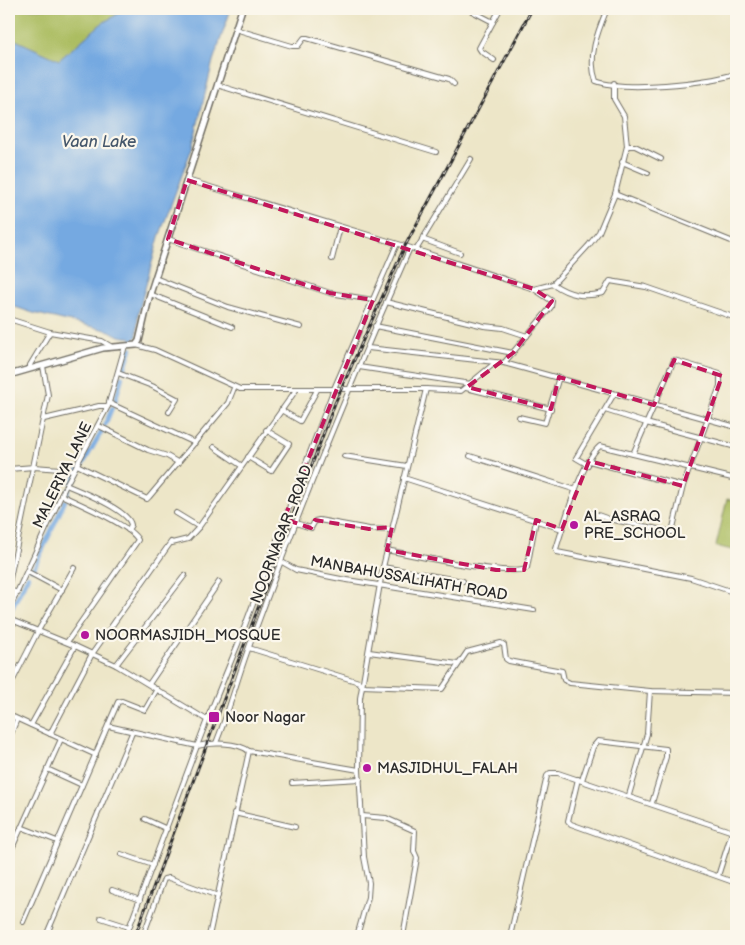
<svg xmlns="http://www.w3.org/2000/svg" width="745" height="945" font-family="'Balsamiq Sans',sans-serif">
  <rect width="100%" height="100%" fill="#fbf7ec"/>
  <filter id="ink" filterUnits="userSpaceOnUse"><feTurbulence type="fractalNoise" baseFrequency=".02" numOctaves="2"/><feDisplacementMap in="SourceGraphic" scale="10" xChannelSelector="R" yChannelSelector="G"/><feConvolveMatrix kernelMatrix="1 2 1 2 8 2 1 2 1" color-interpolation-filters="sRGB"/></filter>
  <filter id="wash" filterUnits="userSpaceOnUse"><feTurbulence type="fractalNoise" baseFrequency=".0096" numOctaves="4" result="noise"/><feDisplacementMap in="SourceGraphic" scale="20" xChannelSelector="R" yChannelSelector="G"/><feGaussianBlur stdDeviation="1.12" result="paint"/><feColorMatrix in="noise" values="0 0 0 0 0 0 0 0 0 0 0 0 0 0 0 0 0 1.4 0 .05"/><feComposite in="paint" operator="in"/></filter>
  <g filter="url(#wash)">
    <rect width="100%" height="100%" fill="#ede6c8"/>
    <g fill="#aabc5f" stroke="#6a7445">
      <path d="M9,9H126L101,24L59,60L9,37Z"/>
      <path d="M727,499L736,501V551L716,546Z"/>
    </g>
    <path fill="#74a9e1" stroke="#506a86" d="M126,9H231L213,61L192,148L159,237L138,314L137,337C126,338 119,337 110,331L33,313L9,305V37L59,60L101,24Z"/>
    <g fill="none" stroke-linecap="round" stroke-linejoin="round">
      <g stroke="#74a9e1" stroke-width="4.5">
        <path d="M132,341L133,337"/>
        <path d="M124,370L131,349"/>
        <path d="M115,402L122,377"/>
        <path d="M105,425L112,408"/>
        <path d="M83,464L102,431"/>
        <path d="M72,484L79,470"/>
        <path d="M67,495L69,490"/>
        <path d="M31,569L34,568L65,501"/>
        <path d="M9,614L28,576"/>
      </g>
    </g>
  </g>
  <g filter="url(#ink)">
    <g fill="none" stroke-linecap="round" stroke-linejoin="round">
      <defs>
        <g id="minor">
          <path d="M468,9L493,22"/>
          <path d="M607,9C598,31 587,57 596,81C625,92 705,83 736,74"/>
          <path d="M235,29L292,46H298L304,38H307L449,79L454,84"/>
          <path d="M494,60L481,51L479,48L500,9"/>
          <path d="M217,85L436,152"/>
          <path d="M627,146H635L661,159"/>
          <path d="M622,162L648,173"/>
          <path d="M187,180L405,246L534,289L552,301L551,307L504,363"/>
          <path d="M615,194L736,243"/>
          <path d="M168,239L330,293L373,300"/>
          <path d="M422,239L460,253"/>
          <path d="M416,250L471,159"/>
          <path d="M332,259L340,227"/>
          <path d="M155,278L228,307L301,327"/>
          <path d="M553,284C569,295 584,298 603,293L610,281L646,287L736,318"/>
          <path d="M534,289L553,284L589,245L599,232L615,194L627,146L624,116L614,99V83"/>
          <path d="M150,294L232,327"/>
          <path d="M386,302L484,326L503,328L527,336"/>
          <path d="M9,319L50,332L102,341L112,347"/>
          <path d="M375,326L513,353"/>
          <path d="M136,345L155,350L240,389H426L461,391L496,362L504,363L736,427"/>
          <path d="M368,348L495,362"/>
          <path d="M359,367L471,384"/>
          <path d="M30,369V365L50,332"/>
          <path d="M118,373L152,386L177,399L169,412"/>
          <path d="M9,382V392"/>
          <path d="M466,388L551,409"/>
          <path d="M109,403L195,443"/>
          <path d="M281,410L300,421L317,390"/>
          <path d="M605,410L646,423L736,447"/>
          <path d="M519,417L545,423L559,377"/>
          <path d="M44,419L99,406H108"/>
          <path d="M99,426L148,450L167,456L179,463"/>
          <path d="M214,447L242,466"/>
          <path d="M344,456L407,466"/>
          <path d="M470,456L576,490"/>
          <path d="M248,457L271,471L289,444L266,430"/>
          <path d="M589,461L683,486L720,386V374L674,360L633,454"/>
          <path d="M77,465L147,499L149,497L228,403L234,388"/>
          <path d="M588,465L576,458L614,394"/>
          <path d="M9,469L34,467L73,470"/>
          <path d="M404,478L562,529"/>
          <path d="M736,479L600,446C581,462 564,524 556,549L557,552L691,578L736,593"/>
          <path d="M66,485C80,491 129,510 131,525L128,530"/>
          <path d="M61,495C77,503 131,525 138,540L67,642"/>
          <path d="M176,513L199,527L296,390"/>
          <path d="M592,513L609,519L672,532L683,486"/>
          <path d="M284,519L311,528L315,521L319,520L369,529L391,530"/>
          <path d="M172,543L188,539L199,527"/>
          <path d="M387,550C407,554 516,578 527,568L536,520"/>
          <path d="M282,562L296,570L341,579L534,610"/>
          <path d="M383,567L463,581"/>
          <path d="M28,572L62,590"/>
          <path d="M9,583L48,395L43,366"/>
          <path d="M9,590L18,593"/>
          <path d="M9,610L66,485L108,406L125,346"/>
          <path d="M9,619L75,646L116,665L207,720L197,746L108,726"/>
          <path d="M249,648L359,682L362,686L442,689L467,652L501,643L504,645L506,659L509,661L562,671L564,680L570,683L650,691L736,693"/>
          <path d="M369,652L458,664"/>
          <path d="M116,665L185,575"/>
          <path d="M149,684L219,582"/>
          <path d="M9,688L38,631L74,568"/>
          <path d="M9,715L96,755"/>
          <path d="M207,720L238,644L333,391L397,244"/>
          <path d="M31,725L75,646"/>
          <path d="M50,734L92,654L171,542"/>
          <path d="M9,739L17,719"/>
          <path d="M216,743C229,712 237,679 249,647C298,512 352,379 410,248"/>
          <path d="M47,769L82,785"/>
          <path d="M578,779L568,821L571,824L736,883"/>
          <path d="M582,780L593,747L598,741L666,749V757L652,803"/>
          <path d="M292,783L360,779"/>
          <path d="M629,795L647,734L650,691"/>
          <path d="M234,813L295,827"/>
          <path d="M362,816L386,818L415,831L414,851L417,858L403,936"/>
          <path d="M145,819L167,829"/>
          <path d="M21,827L57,841"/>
          <path d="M121,854L153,865"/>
          <path d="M9,855L61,739"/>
          <path d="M718,876L732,832"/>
          <path d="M112,890L140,900"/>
          <path d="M101,918L129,927"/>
          <path d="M23,922L118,702L122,701L145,710L157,689"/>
          <path d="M46,936L132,733"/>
          <path d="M126,936L197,746C211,742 237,742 249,751L359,770"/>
          <path d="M143,936L164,879L169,878L218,896"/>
          <path d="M209,936L249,751"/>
          <path d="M357,936L368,897L369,883L364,857L359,770L360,698L383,567L426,389"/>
          <path d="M510,936L547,776L550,773H558L736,833"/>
        </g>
        <path id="tertiary" d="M9,375L103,348L136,345L139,341L150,294L242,9"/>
      </defs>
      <use href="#minor" stroke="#6f6c62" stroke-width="6"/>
      <use href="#tertiary" stroke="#6f6c62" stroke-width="8"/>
      <use href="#minor" stroke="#fff" stroke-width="4"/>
      <use href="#tertiary" stroke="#fff" stroke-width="5"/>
      <defs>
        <path id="rail" d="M135,936L335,403L405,246L532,9"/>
      </defs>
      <use href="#rail" stroke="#2b2b2b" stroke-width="3"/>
      <use href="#rail" stroke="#fbf7ec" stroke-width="1" stroke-dasharray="4" stroke-linecap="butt"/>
    </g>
  </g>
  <path fill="none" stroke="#c2185b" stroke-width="4" stroke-dasharray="10 6" stroke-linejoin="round" d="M187,180L534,289L552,301L513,353L467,387L551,409L559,377L654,405L674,360L722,376L683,486L589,461L562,529L536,520L524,570H496L387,550L392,527L369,529L315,520L311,528L284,519L373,300L330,293L168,239Z"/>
  <g fill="#b5179e" stroke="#fbf7ec" stroke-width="2">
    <circle cx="574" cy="525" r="5"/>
    <circle cx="85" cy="635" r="5"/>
    <rect x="208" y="711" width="12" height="12" rx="2.5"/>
    <circle cx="367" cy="768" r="5"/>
  </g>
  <g text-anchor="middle" stroke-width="4.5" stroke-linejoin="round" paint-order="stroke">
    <g font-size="15" fill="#2b2b2b" stroke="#fbf7ec">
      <text transform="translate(62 475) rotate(-64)" y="5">MALERIYA LANE</text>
      <text transform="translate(281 534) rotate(-69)" y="5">NOORNAGAR_ROAD</text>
      <text transform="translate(409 578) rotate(10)" y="5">MANBAHUSSALIHATH ROAD</text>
    </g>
    <g font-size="15" fill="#2b2b2b" stroke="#fbf7ec" text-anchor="start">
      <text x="584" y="521">AL_ASRAQ<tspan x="584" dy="17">PRE_SCHOOL</tspan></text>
      <text x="95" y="640">NOORMASJIDH_MOSQUE</text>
      <text x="225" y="722">Noor Nagar</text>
      <text x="377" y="773">MASJIDHUL_FALAH</text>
    </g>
    <g font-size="16" font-style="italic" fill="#45576b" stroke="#fbf7ec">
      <text x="99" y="147">Vaan Lake</text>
    </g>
  </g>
  <rect width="745" height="945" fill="none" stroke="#fbf7ec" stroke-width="30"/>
</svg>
